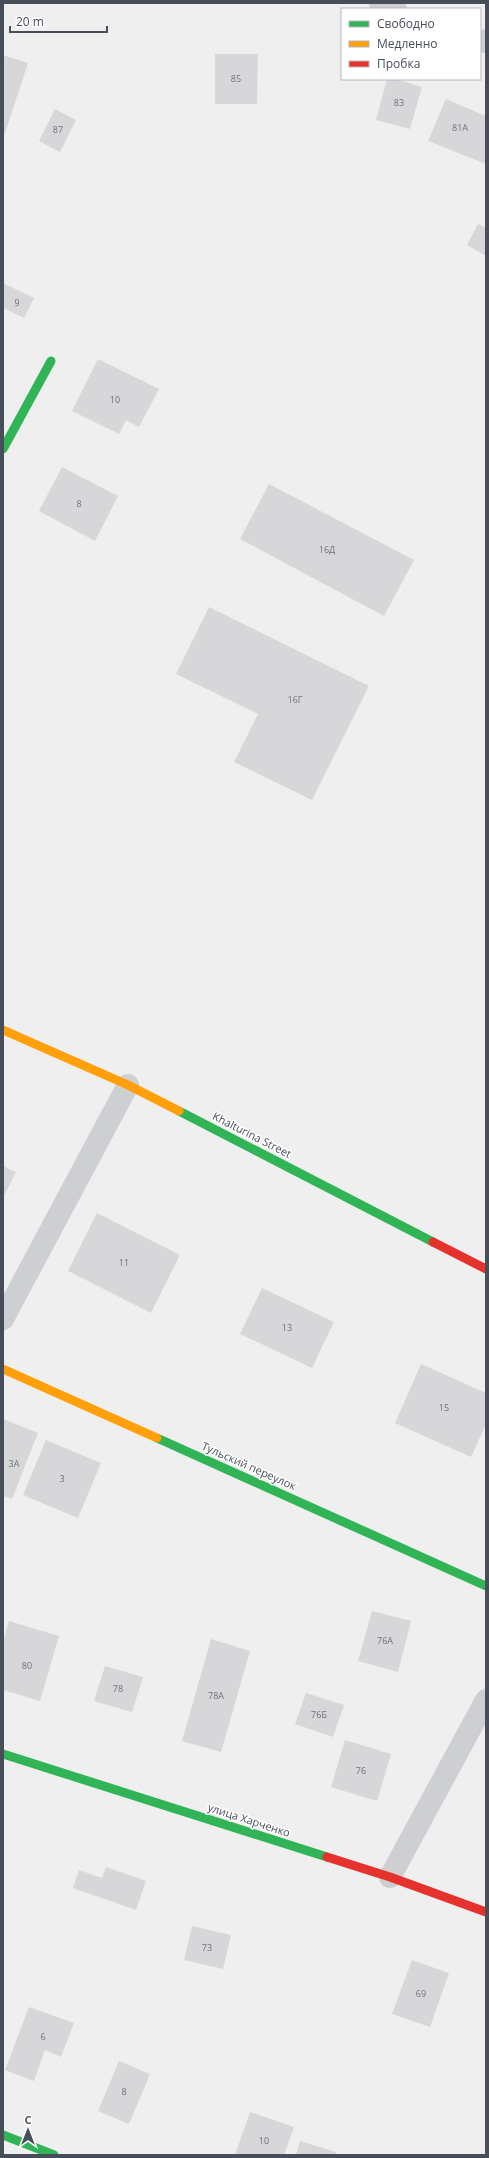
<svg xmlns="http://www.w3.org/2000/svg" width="489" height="2158" font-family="'Open Sans',sans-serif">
  <rect width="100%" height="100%" fill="#f0efef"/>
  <g fill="#d7d7d9">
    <path d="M215,54H258L257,104H215Z"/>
    <path d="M3,55L28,63L3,139Z"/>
    <path d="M387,79H396L422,87L410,129L376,120Z"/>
    <path d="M446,99L486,116V164L428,141Z"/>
    <path d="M55,109L76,120L60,152L39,141Z"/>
    <path d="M478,224L486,228V256L467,245Z"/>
    <path d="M3,283L34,298L24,318L3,308Z"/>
    <path d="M98,359L159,389L139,427L126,420L119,434L72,411Z"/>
    <path d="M62,467L118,496L95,541L39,511Z"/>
    <path d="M269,484L414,560L384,616L240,539Z"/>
    <path d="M209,607L369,686L312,800L234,762L258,714L176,674Z"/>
    <path d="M3,1166L16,1172L3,1198Z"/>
    <path d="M97,1213L180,1255L151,1313L68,1271Z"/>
    <path d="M262,1288L334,1322L312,1368L240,1334Z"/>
    <path d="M421,1364L486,1393V1424L471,1457L395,1423Z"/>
    <path d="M3,1419L38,1433L12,1499L3,1496Z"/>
    <path d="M46,1440L101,1463L78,1518L23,1495Z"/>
    <path d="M372,1611L411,1621L398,1672L358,1661Z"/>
    <path d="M9,1621L59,1636L40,1701L3,1690V1642Z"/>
    <path d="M211,1639L250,1651L221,1752L182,1741Z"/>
    <path d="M105,1666L143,1677L132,1712L94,1701Z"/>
    <path d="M306,1693L344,1705L333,1737L295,1724Z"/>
    <path d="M345,1740L391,1754L377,1801L331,1787Z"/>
    <path d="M106,1867L146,1881L136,1910L73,1888L79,1870L102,1878Z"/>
    <path d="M192,1926L231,1935L223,1969L184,1960Z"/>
    <path d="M412,1960L449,1973L430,2027L392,2014Z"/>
    <path d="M29,2007L74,2023L61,2057L45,2050L34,2081L5,2070Z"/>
    <path d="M119,2061L150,2074L129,2124L98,2111Z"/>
    <path d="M250,2112L294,2127L284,2155H235Z"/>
    <path d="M300,2141L336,2152L335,2155H296Z"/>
  </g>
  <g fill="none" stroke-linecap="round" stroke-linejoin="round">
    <g stroke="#cdcfd2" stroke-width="22">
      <path d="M380,3L396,9"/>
      <path d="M480,40L486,42"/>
      <path d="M3,1319L128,1085"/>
      <path d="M390,1877L486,1700"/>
    </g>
    <g stroke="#30b455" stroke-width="9">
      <path d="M3,449L51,361"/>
      <path d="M179,1111L433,1242"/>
      <path d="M157,1438L486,1586"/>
      <path d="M3,1754L327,1857"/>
      <path d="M3,2135L54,2155"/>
    </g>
    <g stroke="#ff9f0a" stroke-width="9">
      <path d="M3,1030L128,1085L179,1111"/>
      <path d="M3,1369L157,1438"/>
    </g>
    <g stroke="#e5322d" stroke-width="9">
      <path d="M433,1242L486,1269"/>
      <path d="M327,1857L390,1877L486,1912"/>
    </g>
  </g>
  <g text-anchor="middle" stroke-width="3" stroke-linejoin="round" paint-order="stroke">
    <g font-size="9" fill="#6c727b">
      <text x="236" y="82">85</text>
      <text x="399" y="106">83</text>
      <text x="460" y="131">81А</text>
      <text x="58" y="133">87</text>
      <text x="17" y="306">9</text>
      <text x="115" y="403">10</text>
      <text x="79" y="507">8</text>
      <text x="327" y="553">16Д</text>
      <text x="295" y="703">16Г</text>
      <text x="124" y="1266">11</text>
      <text x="287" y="1331">13</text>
      <text x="444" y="1411">15</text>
      <text x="14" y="1467">3А</text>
      <text x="62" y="1482">3</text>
      <text x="385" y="1644">76А</text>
      <text x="27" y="1669">80</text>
      <text x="118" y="1692">78</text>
      <text x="216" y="1699">78А</text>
      <text x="319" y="1718">76Б</text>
      <text x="361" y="1774">76</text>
      <text x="207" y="1951">73</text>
      <text x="421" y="1997">69</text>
      <text x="43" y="2040">6</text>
      <text x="124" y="2095">8</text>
      <text x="264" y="2144">10</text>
    </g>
    <g font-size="11" fill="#474e5a" stroke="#fff">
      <text transform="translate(252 1135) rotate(27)" y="4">Khalturina Street</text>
      <text transform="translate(249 1466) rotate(24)" y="4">Тульский переулок</text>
      <text transform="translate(249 1820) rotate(18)" y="4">улица Харченко</text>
    </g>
  </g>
  <rect width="489" height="2158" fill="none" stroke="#474e5a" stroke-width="8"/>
  <rect x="341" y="8" width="140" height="72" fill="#ffffff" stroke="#b5b8bd"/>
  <rect x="349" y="21" width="20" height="6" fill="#30b455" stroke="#b5b8bd"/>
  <text x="377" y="28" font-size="12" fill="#474e5a">Свободно</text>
  <rect x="349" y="41" width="20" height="6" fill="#ff9f0a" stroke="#b5b8bd"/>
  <text x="377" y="48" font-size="12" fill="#474e5a">Медленно</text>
  <rect x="349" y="61" width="20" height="6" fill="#e5322d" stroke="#b5b8bd"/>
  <text x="377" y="68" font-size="12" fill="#474e5a">Пробка</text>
  <g transform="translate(28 2130)" stroke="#ffffff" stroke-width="3" paint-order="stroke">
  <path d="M0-3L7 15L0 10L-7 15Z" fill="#474e5a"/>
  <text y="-6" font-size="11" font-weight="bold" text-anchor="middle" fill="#474e5a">С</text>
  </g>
  <path d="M10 26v6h97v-6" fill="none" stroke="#474e5a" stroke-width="2"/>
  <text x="16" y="26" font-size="12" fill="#474e5a" stroke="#ffffff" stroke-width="3" paint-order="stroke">20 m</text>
</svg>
